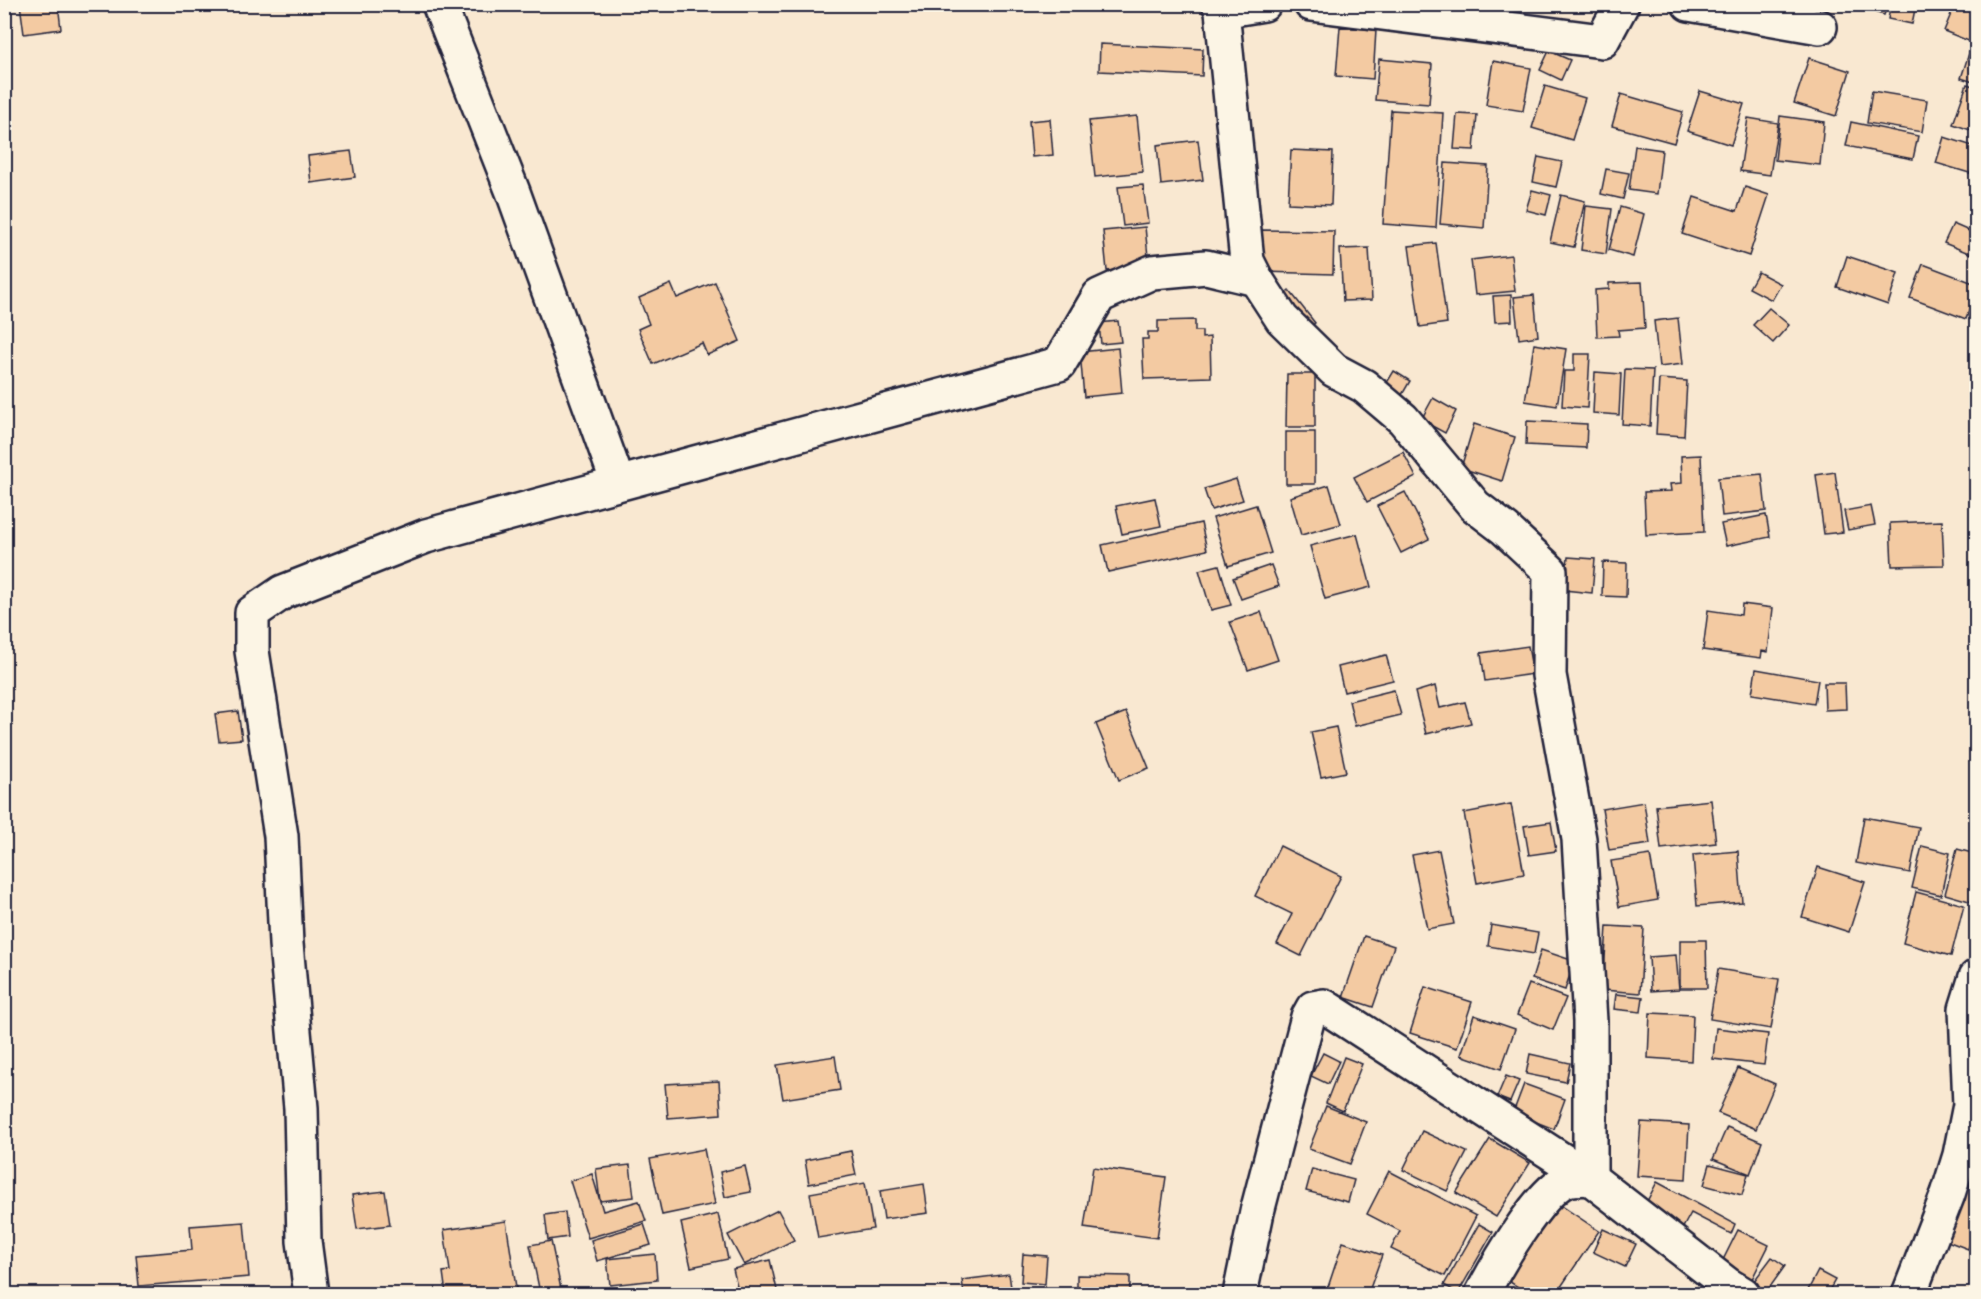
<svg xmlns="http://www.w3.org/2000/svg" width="1981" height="1299" font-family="Sriracha,sans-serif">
  <rect width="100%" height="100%" fill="#f9e8d1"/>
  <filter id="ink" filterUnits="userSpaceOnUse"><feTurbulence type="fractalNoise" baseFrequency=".0167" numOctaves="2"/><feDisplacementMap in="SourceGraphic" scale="12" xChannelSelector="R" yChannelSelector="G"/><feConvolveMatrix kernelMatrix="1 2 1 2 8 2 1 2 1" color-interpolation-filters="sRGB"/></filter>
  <g filter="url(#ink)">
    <g fill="#f3caa2" stroke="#22223b" stroke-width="1.5">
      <path d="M20,4H58L61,29L24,34Z"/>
      <path d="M1848,4H1888L1884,15Z"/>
      <path d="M1891,4H1916L1912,24L1888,19Z"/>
      <path d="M1955,4H1976V44L1944,31Z"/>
      <path d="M1340,27L1376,30L1373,79L1336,76Z"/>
      <path d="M1100,44L1203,49L1202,76L1099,71Z"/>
      <path d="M1972,44L1976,45V83L1961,78Z"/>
      <path d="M1549,51L1570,60L1561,80L1540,70Z"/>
      <path d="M1809,58L1850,71L1836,116L1794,103Z"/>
      <path d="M1379,59L1432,64L1429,104L1375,100Z"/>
      <path d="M1493,61L1531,68L1523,111L1486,105Z"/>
      <path d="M1967,84L1976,87V132L1953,124Z"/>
      <path d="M1545,86L1585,98L1572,140L1532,128Z"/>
      <path d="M1700,91L1744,104L1731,145L1687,131Z"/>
      <path d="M1872,91L1927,100L1922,132L1867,123Z"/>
      <path d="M1621,94L1683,112L1674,143L1612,126Z"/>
      <path d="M1391,110L1443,113L1436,228L1383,224Z"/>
      <path d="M1457,114L1477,115L1474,150L1454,149Z"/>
      <path d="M1137,116L1143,172L1095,177L1089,121Z"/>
      <path d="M1780,116L1824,122L1820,165L1775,160Z"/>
      <path d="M1748,118L1778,123L1770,175L1740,171Z"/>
      <path d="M1050,119L1053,155L1032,157L1029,121Z"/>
      <path d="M1851,122L1918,136L1913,159L1846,146Z"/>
      <path d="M1944,137L1976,147V175L1936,163Z"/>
      <path d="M1198,140L1203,180L1161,185L1157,145Z"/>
      <path d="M1635,146L1662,150L1657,194L1629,190Z"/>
      <path d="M1291,150L1333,152L1331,205L1288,203Z"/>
      <path d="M351,151L355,177L311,183L308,156Z"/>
      <path d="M1538,157L1562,162L1556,187L1533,182Z"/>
      <path d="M1445,163L1488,166L1484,228L1440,224Z"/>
      <path d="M1606,169L1629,173L1623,199L1601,194Z"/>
      <path d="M1143,185L1148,223L1123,226L1118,187Z"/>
      <path d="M1745,187L1769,195L1749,256L1682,234L1694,197L1737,211Z"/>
      <path d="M1532,190L1551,195L1546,215L1526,210Z"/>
      <path d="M1561,195L1585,201L1574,247L1550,242Z"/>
      <path d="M1586,206L1612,209L1606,254L1581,250Z"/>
      <path d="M1620,207L1644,214L1633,257L1609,250Z"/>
      <path d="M1953,224L1976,234V256L1944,243Z"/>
      <path d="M1145,227L1149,266L1107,271L1103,231Z"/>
      <path d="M1262,230L1334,231L1333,274L1262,272Z"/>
      <path d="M1436,243L1447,323L1420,327L1409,246Z"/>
      <path d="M1369,248L1372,300L1343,301L1340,249Z"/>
      <path d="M1511,255L1515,291L1475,295L1471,260Z"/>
      <path d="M1847,256L1898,273L1888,305L1837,287Z"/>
      <path d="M1923,264L1976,284V292L1966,319L1910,298Z"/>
      <path d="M1758,272L1781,284L1772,300L1749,288Z"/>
      <path d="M715,282L740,341L707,355L702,343L653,364L638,329L649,324L639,298L671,284L677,298Z"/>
      <path d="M1642,282L1645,328L1618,330L1619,336L1597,337L1595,290L1609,289V283Z"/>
      <path d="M1289,290L1315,323L1302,334L1276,301Z"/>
      <path d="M1511,295L1512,321L1495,322L1493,296Z"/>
      <path d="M1534,295L1538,336L1519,339L1514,297Z"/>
      <path d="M1769,308L1789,325L1773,343L1753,325Z"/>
      <path d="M1678,318L1683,364L1659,367L1654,321Z"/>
      <path d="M1195,320V331H1202V338L1210,337L1211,377L1144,379L1142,339H1148V332H1158V321Z"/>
      <path d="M1118,321L1121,342L1101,344L1099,323Z"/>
      <path d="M1534,344L1566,349L1557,406L1525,401Z"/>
      <path d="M1118,348L1122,393L1084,397L1080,352Z"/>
      <path d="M1574,354H1590L1587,408L1562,406L1564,371H1574Z"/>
      <path d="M1625,369L1653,370L1650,426L1622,424Z"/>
      <path d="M1394,371L1410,381L1399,400L1383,389Z"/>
      <path d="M1595,372L1621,374L1619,415L1593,413Z"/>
      <path d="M1287,374H1315V427H1286Z"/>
      <path d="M1659,379L1687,381L1684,436L1656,434Z"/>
      <path d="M1433,398L1456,411L1445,433L1421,420Z"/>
      <path d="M1527,421L1587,424L1586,448L1526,445Z"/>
      <path d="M1474,424L1515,437L1502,481L1461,468Z"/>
      <rect x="1286" y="432" width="29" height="52"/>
      <path d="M1403,452L1416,477L1367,502L1354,477Z"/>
      <path d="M1701,455L1704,532L1646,535L1644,492L1671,491L1670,484L1682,483L1681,456Z"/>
      <path d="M1835,472L1843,532L1824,534L1816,475Z"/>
      <path d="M1762,474L1766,511L1722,516L1718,478Z"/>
      <path d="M1236,479L1243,500L1211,510L1204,489Z"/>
      <path d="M1329,485L1341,524L1301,535L1290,497Z"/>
      <path d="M1405,492L1429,539L1401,553L1377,506Z"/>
      <path d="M1155,498L1161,526L1122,534L1116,506Z"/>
      <path d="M1256,505L1271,553L1228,566L1213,518Z"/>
      <path d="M1871,506L1875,525L1848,530L1844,511Z"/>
      <path d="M1766,515L1770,537L1726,546L1721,524Z"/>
      <path d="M1942,521L1944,565L1892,566L1890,523Z"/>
      <path d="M1201,523L1207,550L1108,572L1102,545Z"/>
      <path d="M1357,534L1371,587L1325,599L1310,546Z"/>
      <path d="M1568,557L1595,559L1592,593L1564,590Z"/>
      <path d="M1603,562L1627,563L1626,597L1602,596Z"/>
      <path d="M1219,565L1231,605L1211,610L1199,570Z"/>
      <path d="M1271,565L1279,586L1241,599L1233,578Z"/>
      <path d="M1742,604L1773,608L1768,652L1762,651L1761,658L1703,650L1708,610L1741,615Z"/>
      <path d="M1261,612L1278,660L1248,670L1230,622Z"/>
      <path d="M1528,646L1533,674L1485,681L1481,653Z"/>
      <path d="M1386,655L1393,680L1344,692L1338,667Z"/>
      <path d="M1756,669L1818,680L1814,704L1752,694Z"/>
      <path d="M1824,683H1845L1846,709L1825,710Z"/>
      <path d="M1435,686L1440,708L1465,702L1471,723L1426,734L1415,692Z"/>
      <path d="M1394,690L1401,715L1355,726L1349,701Z"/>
      <path d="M238,711L242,739L219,741L215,714Z"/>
      <path d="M1126,712L1149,768L1119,780L1096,724Z"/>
      <path d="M1336,727L1346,772L1321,777L1311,732Z"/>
      <path d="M1711,800L1716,843L1661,849L1656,806Z"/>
      <path d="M1644,802L1650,844L1609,850L1602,809Z"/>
      <path d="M1511,804L1524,874L1477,883L1464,813Z"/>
      <path d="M1864,817L1919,827L1910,873L1856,863Z"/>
      <path d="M1551,822L1556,851L1529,855L1524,826Z"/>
      <path d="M1280,846L1341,876L1301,956L1277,944L1292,914L1255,896Z"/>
      <path d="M1922,846L1950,853L1941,895L1912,888Z"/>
      <path d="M1957,849L1976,854V903L1945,894Z"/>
      <path d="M1439,850L1454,924L1427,929L1412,855Z"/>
      <path d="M1738,851L1742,902L1697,906L1693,855Z"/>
      <path d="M1650,855L1658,900L1619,907L1611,861Z"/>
      <path d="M1818,867L1865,882L1849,932L1802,917Z"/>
      <path d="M1916,892L1964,905L1951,956L1903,943Z"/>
      <path d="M1491,925L1538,933L1534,954L1488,946Z"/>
      <path d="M1607,926L1644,928L1640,993L1603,990Z"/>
      <path d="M1364,936L1394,946L1373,1007L1343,997Z"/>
      <path d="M1680,940H1706L1707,988H1680Z"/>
      <path d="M1541,950L1574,961L1565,990L1532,979Z"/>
      <path d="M1676,955L1679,989L1651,991L1649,957Z"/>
      <path d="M1718,969L1779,979L1771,1029L1710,1019Z"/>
      <path d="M1529,984L1566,998L1553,1030L1517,1015Z"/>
      <path d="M1425,987L1472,1002L1457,1048L1410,1033Z"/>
      <path d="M1616,994L1643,997L1641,1012L1614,1009Z"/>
      <path d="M1650,1013L1693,1015L1691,1061L1648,1058Z"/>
      <path d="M1474,1015L1515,1029L1501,1069L1461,1055Z"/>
      <path d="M1716,1028L1768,1034L1764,1065L1713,1059Z"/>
      <path d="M1323,1053L1339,1061L1328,1084L1311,1076Z"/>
      <path d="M1530,1054L1570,1063L1566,1082L1526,1074Z"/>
      <path d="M835,1056L840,1090L783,1099L777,1065Z"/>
      <path d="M1344,1057L1362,1064L1343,1111L1326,1103Z"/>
      <path d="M1738,1068L1775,1084L1756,1129L1718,1113Z"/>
      <path d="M1506,1076L1519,1081L1510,1102L1497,1097Z"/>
      <path d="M719,1081L721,1114L668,1118L665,1084Z"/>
      <path d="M1524,1084L1565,1099L1554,1129L1513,1113Z"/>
      <path d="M1326,1106L1366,1122L1350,1164L1309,1149Z"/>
      <path d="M1641,1122L1689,1125L1686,1179L1637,1176Z"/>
      <path d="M1727,1127L1762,1142L1750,1174L1713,1159Z"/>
      <path d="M1422,1131L1467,1152L1447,1191L1403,1170Z"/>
      <path d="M1490,1139L1530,1163L1496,1217L1456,1193Z"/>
      <path d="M704,1149L715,1204L662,1215L650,1159Z"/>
      <path d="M851,1151L856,1175L809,1184L805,1160Z"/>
      <path d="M1971,1163L1976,1165V1233L1974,1232L1968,1249L1942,1239Z"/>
      <path d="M1710,1164L1748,1174L1742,1195L1704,1185Z"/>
      <path d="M630,1165L634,1197L600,1201L596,1169Z"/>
      <path d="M745,1166L751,1192L725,1197L720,1172Z"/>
      <path d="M1093,1167L1166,1177L1157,1238L1084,1228Z"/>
      <path d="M1312,1169L1354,1180L1348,1202L1306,1191Z"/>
      <path d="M1389,1171L1476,1216L1445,1276L1391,1249L1400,1231L1367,1214Z"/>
      <path d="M592,1174L603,1211L639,1201L646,1221L588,1238L570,1181Z"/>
      <path d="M1657,1182L1735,1224L1731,1234L1691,1213L1680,1233L1641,1213Z"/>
      <path d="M865,1183L873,1229L818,1238L810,1193Z"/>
      <path d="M924,1184L928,1213L884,1219L880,1191Z"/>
      <path d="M385,1191L390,1225L357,1229L352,1195Z"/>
      <path d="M1553,1200L1599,1231L1556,1294H1529L1502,1277Z"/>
      <path d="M778,1210L794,1240L744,1265L728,1235Z"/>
      <path d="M565,1212L568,1237L548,1240L545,1215Z"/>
      <path d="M718,1214L728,1259L691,1267L681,1223Z"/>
      <path d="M506,1221L517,1294H446L443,1272L450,1271L444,1230Z"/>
      <path d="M244,1222L249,1277L139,1286L136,1255L192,1250L190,1226Z"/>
      <path d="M644,1224L651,1245L597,1261L591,1240Z"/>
      <path d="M1479,1224L1493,1232L1458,1293L1444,1285Z"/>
      <path d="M1603,1229L1636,1244L1625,1267L1593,1252Z"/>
      <path d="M1738,1230L1769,1245L1750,1283L1719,1268Z"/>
      <path d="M551,1241L561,1289L540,1293L530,1245Z"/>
      <path d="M1343,1242L1382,1255L1368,1294H1338L1327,1290Z"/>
      <path d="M655,1254L657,1280L610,1285L607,1259Z"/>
      <path d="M1023,1254L1047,1256L1045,1284L1021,1282Z"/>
      <path d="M1772,1257L1785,1266L1765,1294L1751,1285Z"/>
      <path d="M770,1260L778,1294H739L733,1269Z"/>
      <path d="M1818,1271L1835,1280L1827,1294H1806Z"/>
      <path d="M1009,1274L1012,1294H964L962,1280Z"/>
      <path d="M1077,1275L1130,1276V1294H1077Z"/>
    </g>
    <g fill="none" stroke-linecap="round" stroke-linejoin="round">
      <defs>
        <g id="minor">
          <path d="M439,4L513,192L618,483"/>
          <path d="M1219,4L1222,11L1247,261L1256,279L1282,319L1334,370L1364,386L1403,419L1475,506L1505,529L1550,571L1549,675L1579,839L1590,1021V1178C1583,1179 1573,1178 1567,1180C1539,1191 1496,1267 1482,1294"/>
          <path d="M1311,4L1602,41L1622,4"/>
          <path d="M1689,4L1820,27"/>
          <path d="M1222,11L1264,4"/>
          <path d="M311,1294L304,1241L301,1108L286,944L281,836L252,651V613L283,592L426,536L1059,364L1099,296L1152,272L1206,267L1256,279"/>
          <path d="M1240,1294L1257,1212L1308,1017L1313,1008L1324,1006L1590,1178L1728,1285L1743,1294"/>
          <path d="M1909,1294L1948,1194L1960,1155L1970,1105L1966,1009L1976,977"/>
        </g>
      </defs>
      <use href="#minor" stroke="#22223b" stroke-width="38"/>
      <use href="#minor" stroke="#fcf5e5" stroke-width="33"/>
    </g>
  </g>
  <rect width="1981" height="1299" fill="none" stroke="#fcf5e5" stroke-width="24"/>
  <rect x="12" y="12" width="1957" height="1275" fill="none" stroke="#22223b" stroke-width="2" filter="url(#ink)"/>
</svg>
